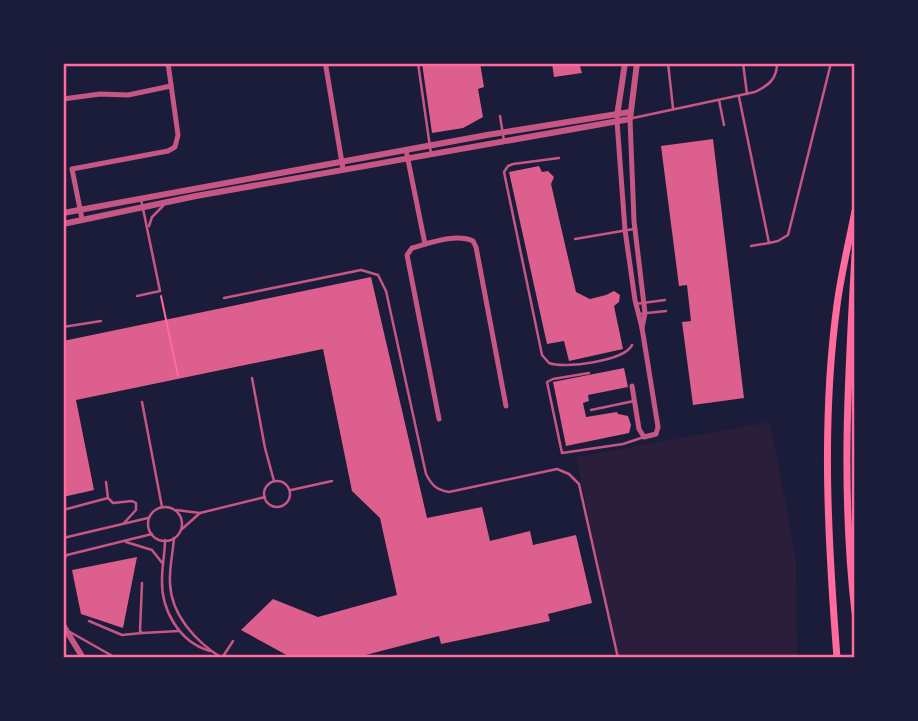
<svg xmlns="http://www.w3.org/2000/svg" width="918" height="721" font-family="'Titillium Web',sans-serif">
  <rect width="100%" height="100%" fill="#1b1b3a"/>
  <path fill="#2a1e3b" d="M770,422L796,559L797,658H618L576,457Z"/>
  <g fill="#dd5f8e">
    <path d="M422,63H480L484,87L478,89L483,117L463,128L432,133Z"/>
    <path d="M552,63H579L582,73L554,77Z"/>
    <path d="M713,139L744,398L693,405L682,322L691,321L687,285L679,286L661,146Z"/>
    <path d="M539,166L542,172L548,171L554,177L551,184L576,292L590,299L606,295L614,291L620,295L619,302L614,306L623,349L569,361L564,341L547,344L509,172Z"/>
    <path d="M371,277L427,518L482,507L490,541L530,531L533,545L576,535L592,603L548,614L550,621L441,644L439,636L354,658H292L241,630L273,599L318,617L397,595L380,518L352,491L323,349L76,400L94,490L63,497V341Z"/>
    <path d="M624,368L628,387L588,395L589,401L583,403L586,417L617,412L618,414L628,416L631,425L629,433L566,446L553,382Z"/>
    <path d="M137,557L123,628L81,614L72,570Z"/>
  </g>
  <g fill="none" stroke-linecap="round" stroke-linejoin="round">
    <path stroke="#ff6b9d" stroke-width="2" d="M161,296L178,376"/>
    <g stroke="#c65784" stroke-width="2.5">
      <path d="M418,63L431,154"/>
      <path d="M668,63L673,108"/>
      <path d="M743,63L747,94"/>
      <path d="M739,97L769,243L778,241L788,235L831,63"/>
      <path d="M719,100L724,125"/>
      <path d="M500,116L504,141"/>
      <path d="M633,118L755,92C769,85 777,79 777,63"/>
      <path d="M559,158L513,164L508,166L504,172L542,355L549,363C564,369 625,361 632,345"/>
      <path d="M149,226L152,217L163,206"/>
      <path d="M575,239L634,229"/>
      <path d="M751,246L769,243"/>
      <path d="M137,296L160,291L141,199"/>
      <path d="M224,298L361,270L378,275L386,291L426,474C432,486 437,490 449,492L557,469L569,474L579,484L618,658"/>
      <path d="M635,304L665,300"/>
      <path d="M638,314L666,311"/>
      <path d="M63,327L101,321"/>
      <path d="M589,373L553,379L547,382L562,453L623,444L644,437"/>
      <path d="M252,378L265,448L274,481"/>
      <path d="M142,402L162,507"/>
      <path d="M591,410L634,401"/>
      <circle cx="277" cy="494" r="13"/>
      <path d="M106,482L108,498L113,503L132,501L136,503V510L124,523"/>
      <path d="M291,490L332,481"/>
      <circle cx="165" cy="524" r="17"/>
      <path d="M63,510L108,498"/>
      <path d="M176,510L200,513L265,497"/>
      <path d="M182,529L200,513"/>
      <path d="M63,538L148,518"/>
      <path d="M174,538C173,553 169,568 170,583C171,615 196,642 222,658"/>
      <path d="M165,540C165,553 162,566 162,579C161,610 179,642 210,651"/>
      <path d="M126,542L152,550L163,564"/>
      <path d="M67,555L152,534"/>
      <path d="M142,583L140,631L142,633L179,631"/>
      <path d="M89,621L122,635L142,633"/>
      <path d="M70,632L116,658"/>
      <path d="M222,658L233,641"/>
    </g>
    <g stroke="#c65784" stroke-width="5">
      <path d="M326,67L343,169"/>
      <path d="M63,99L100,94L128,95L171,86"/>
      <path d="M630,119L634,221L645,313L642,328"/>
      <path d="M617,121L625,230L635,300L642,328L658,427L656,434L644,437L639,429L632,386"/>
      <path d="M406,150L425,244"/>
      <path d="M82,219L72,169L168,151L175,147L178,135L168,63"/>
      <path d="M439,419L407,255L412,248C430,243 456,233 473,241L476,247L506,406"/>
    </g>
    <g stroke="#c65784" stroke-width="6">
      <path d="M617,116L625,63"/>
      <path d="M63,213L487,135L630,112"/>
      <path d="M63,224L196,196L630,119L637,63"/>
      <path d="M63,557L64,556"/>
      <path d="M63,625L83,658"/>
    </g>
    <g stroke="#ff6b9d" stroke-width="7">
      <path d="M855,255C848,375 841,493 855,612"/>
      <path d="M837,658C828,541 821,422 837,305C841,274 849,242 855,211"/>
    </g>
  </g>
  <rect width="918" height="721" fill="none" stroke="#1b1b3a" stroke-width="130"/>
  <rect x="65" y="65" width="788" height="591" fill="none" stroke="#ff6b9d" stroke-width="2.5"/>
</svg>
